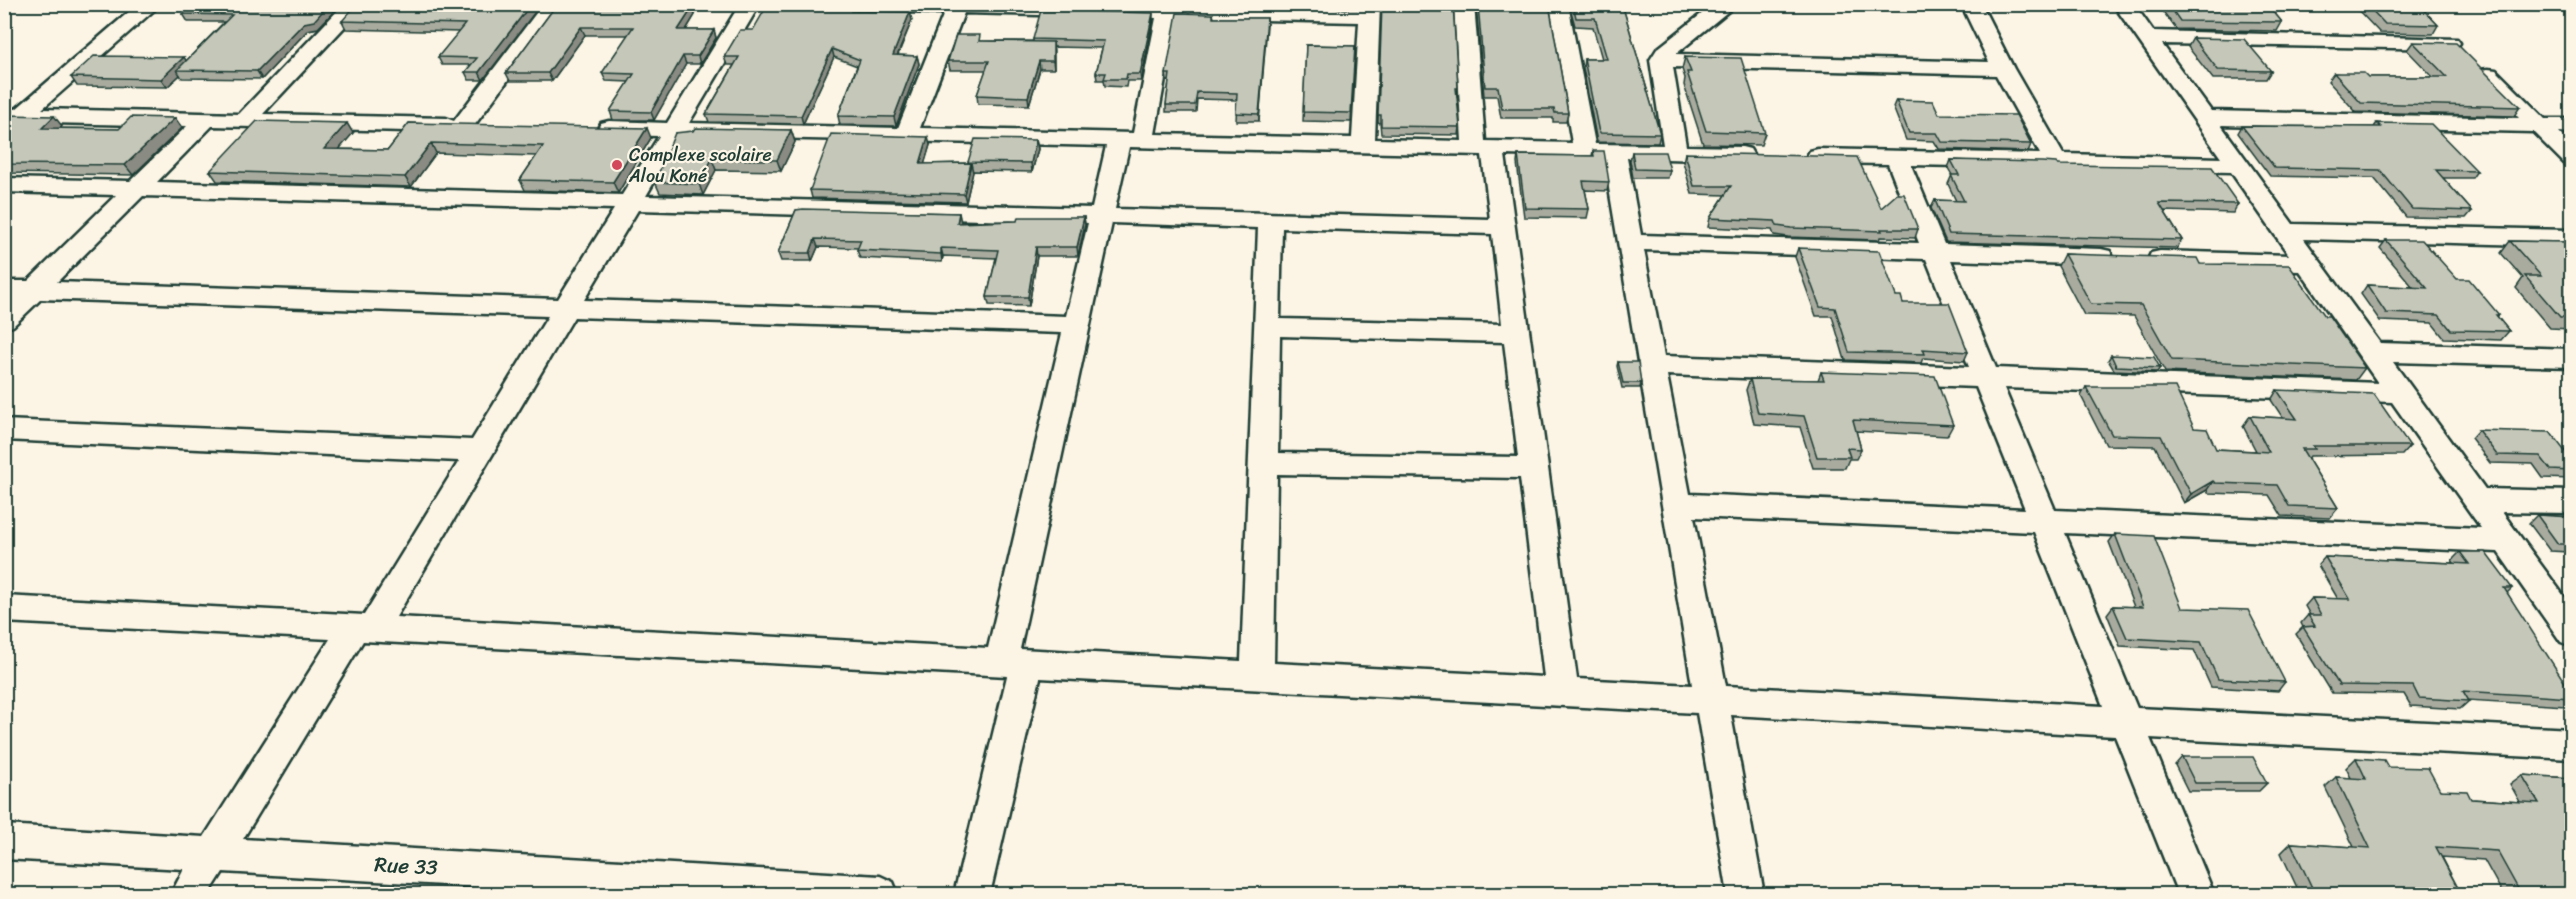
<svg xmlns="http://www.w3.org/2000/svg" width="2576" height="899" font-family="Sriracha,sans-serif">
  <rect width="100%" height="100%" fill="#fcf5e5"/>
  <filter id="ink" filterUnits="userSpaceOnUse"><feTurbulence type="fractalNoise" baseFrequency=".0167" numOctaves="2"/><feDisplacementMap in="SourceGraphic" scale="12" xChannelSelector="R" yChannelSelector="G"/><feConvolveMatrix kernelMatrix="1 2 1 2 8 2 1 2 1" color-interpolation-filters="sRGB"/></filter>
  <g filter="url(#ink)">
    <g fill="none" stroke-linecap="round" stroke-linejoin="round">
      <defs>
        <path id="minor" d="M138,4H161L42,109L239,114L344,4H366L263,114L446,118L454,121L543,4H564L471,130C461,132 455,129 446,132L212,126L157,182L622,195L659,136L609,135L601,133L598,128L601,123L609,121L667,123L740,4H760L689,123L898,128L944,13L802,10L795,8L792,4H1179L1360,10V4H1380L1375,139L1462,141L1454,4H1474L1485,141L1572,143L1548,4H1568L1595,144L1663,145L1650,60L1657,49L1714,4H1737L1676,54L1989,62L1961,4H1981L2014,69L2063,154L2221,158L2113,4H2134L2153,31L2457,39L2460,43L2457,47L2450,49L2162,44L2211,111L2519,118L2477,75L2480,70L2488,69L2496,70L2545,119H2572V133L2559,132L2572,145V165L2564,163L2533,132L2221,125L2293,224L2572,230V246L2304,239L2380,343L2572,349V367L2393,362L2485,489L2572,491V513L2502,512L2572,607V646L2561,642L2498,552L2065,533L2137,708L2572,729V759L2150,738L2214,894H2178L2115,736L1731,715L1764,894H1728L1697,713L1040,678L990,894H954L1007,676L363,641L243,839L880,876L893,882L898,894H598L223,872L209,894H171L184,869L4,859V825L204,837L330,639L4,622V596L364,615L459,461L4,440V420L472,440L548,316L41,299L13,326L4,329V304L11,298L4,297V281H28L116,195L4,192V178L130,181L187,126L4,122V108L16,109ZM964,13L1156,18L1133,133L920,128ZM1176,18L1359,22L1352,138L1155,134ZM1673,67L1996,75L2040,154L1818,149L1810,151L1807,156L1810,161L1818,163L1888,164L1919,243L1641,235L1627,158L1742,161L1750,159L1753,154L1750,149L1742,147L1686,146ZM681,136L1106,146L1092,208L646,196ZM1129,147L1482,155L1490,219L1115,209ZM1505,155L1604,158L1692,685L1577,679ZM1911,165L2231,172L2289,255L2160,251L2151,253L2148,259L2151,265L2160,267L2300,271L2378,383L1996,368L1951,260L2101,265L2110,263L2113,257L2110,251L2101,249L1944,244ZM143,196L614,209L558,299L57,282ZM638,210L1088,223L1066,316L584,300ZM1112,223L1258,228L1241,661L1020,649ZM1282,228L1492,234L1502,324L1280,319ZM1644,250L1926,259L1969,367L1664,356ZM574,317L1062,333L988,648L396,617ZM1280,336L1504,342L1518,457L1278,453ZM1667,375L1976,387L2025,509L1690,494ZM2004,388L2392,402L2481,528L2055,510ZM1277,474L1520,478L1544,677L1274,663ZM1694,517L2034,532L2103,706L1726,686Z"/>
      </defs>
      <use href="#minor" stroke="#1f3d34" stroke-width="5"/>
      <use href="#minor" fill="#fcf5e5" fill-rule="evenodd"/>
    </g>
    <g fill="#a9ab9f" stroke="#1f3d34" stroke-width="1.5">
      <path d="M541,4L483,80H469L465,72L471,65H442L438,57L459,32L346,29L342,21Z"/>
      <path d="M557,4H656L655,7H693L695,15L686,30H714L716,38L700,64H686L654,120H613L610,111L629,82L606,81L602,73L628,35H585L552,81H510L506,73Z"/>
      <path d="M1382,4L1458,88L1457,96L1460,127L1459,135L1381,134L1380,123L1378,122Z"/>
      <path d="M1476,4H1549L1568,113L1566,122H1553V118H1501L1497,96H1484Z"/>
      <path d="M1569,4H1622L1660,134L1658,143L1597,142L1583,68L1584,59H1602L1593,27L1575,26Z"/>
      <path d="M2160,4H2267L2282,22L2277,31L2176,29L2159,6Z"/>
      <path d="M2301,4H2418L2438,25L2433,34L2380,33L2357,9L2305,8Z"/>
      <path d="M340,5L318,28L308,30L262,79L182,78L180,75L167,87L77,86L71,77L184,57L186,61L224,22H188L183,14Z"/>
      <path d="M855,5L856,11L912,20L898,55L917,56L919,64L896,126L840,125L838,116L857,66L834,57L803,124L709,122L706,114L734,65H727L724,57L753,30Z"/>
      <path d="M1213,14L1214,18H1267L1259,121H1236L1237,100L1197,99L1196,112H1166V105L1169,81H1167L1166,74Z"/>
      <path d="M1153,20L1141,81H1127L1126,87L1105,86L1104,80H1097L1096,73L1102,48L1053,47L1054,69H1040L1029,105L978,104L977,95L986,70H950L948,61L981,41H1033V39Z"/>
      <path d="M2193,38L2271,71L2266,79H2213L2188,47Z"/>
      <path d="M2413,42L2520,107L2514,116L2356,112L2328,81L2334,73L2368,77H2433L2407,50Z"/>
      <path d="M1306,45L1355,46L1351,122L1303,121Z"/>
      <path d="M1685,57L1765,133L1761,145L1703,144L1684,85L1685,78L1682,69Z"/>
      <path d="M1896,100L1939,114L2031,144L2028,152L1939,149L1934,141L1906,140L1893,107Z"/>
      <path d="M4,115L62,126L60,128L119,129L175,118L182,128L133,175L4,173Z"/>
      <path d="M409,123L651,138L618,193L525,190L520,180L536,156L436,153L411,187L217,181L210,171L353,133L339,149L388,150Z"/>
      <path d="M2377,123L2477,171L2472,178H2443L2472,211L2466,218L2406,217L2374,178L2270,176L2238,133L2242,126L2374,127Z"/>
      <path d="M791,130L795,142L781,171L716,170L703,195L660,193L655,182L693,131Z"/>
      <path d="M1036,140L1038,149L1032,172L973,171L966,202L812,198L810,190L930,145L924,164L968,163V162Z"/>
      <path d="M1593,151L1609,182L1607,191L1585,190L1589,209L1587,218L1524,217L1517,163L1518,155L1592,156Z"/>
      <path d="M1632,152L1670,170L1668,178H1633L1630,160Z"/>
      <path d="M1685,153L1881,208L1918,229L1915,238L1880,237L1879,240L1788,237L1774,235L1772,230L1708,227L1710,218L1725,195L1692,194L1683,162Z"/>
      <path d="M1951,160L2058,165L2238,204L2233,213L2164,211L2182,240L2177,248L1946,242L1931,208L1935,200L1956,201L1948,184L1952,175L1948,168Z"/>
      <path d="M796,210L959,213L960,223L1017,221L1084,217L1085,225L1078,256H1037L1029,306L989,305L987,297L996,258L943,256L942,262L860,258L857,250L858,248L818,247L812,261H781L778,253Z"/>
      <path d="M2386,240L2457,279L2499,315L2497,317L2509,331L2501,340L2444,338L2432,323L2380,321L2361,294L2367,285L2413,287L2380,248Z"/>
      <path d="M2510,241L2571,242V329L2550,328L2516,288L2523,278L2501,253Z"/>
      <path d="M1798,248L1896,296L1903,303L1968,352L1964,361L1923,358L1921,363L1845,360L1832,316H1816L1795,257Z"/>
      <path d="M2064,254L2200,264L2365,368L2356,380L2165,372L2134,316L2084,315L2058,266Z"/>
      <path d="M2111,355L2160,368L2157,372L2114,370L2108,360Z"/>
      <path d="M1618,362L1641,383L1640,388H1622L1617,366Z"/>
      <path d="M1821,372L1953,425L1947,436L1856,431L1861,449L1856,459H1849L1845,468H1813L1800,427L1754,424L1746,390L1750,379L1818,380Z"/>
      <path d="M2086,387L2194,428L2216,449L2256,451L2243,426L2250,416L2283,418L2271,400L2277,390L2410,446L2402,455L2310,456L2308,459L2338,508L2330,518L2282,516L2269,495L2208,493L2207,490L2184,503L2155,446L2106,445L2081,396Z"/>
      <path d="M2478,430L2571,459V479L2543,478L2533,464L2490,463L2471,438Z"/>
      <path d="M2537,515L2571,517V557L2568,552L2550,551L2529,523Z"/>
      <path d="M2115,534L2182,608L2285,682L2278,691L2211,687L2194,650L2120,646L2107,614L2113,606L2134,607L2109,542Z"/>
      <path d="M2460,552L2512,588L2507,593L2571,698V702L2566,706L2468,700L2469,701L2460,709L2411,706L2404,694L2332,693L2296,634L2303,627L2301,623L2308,615H2310L2305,606L2312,598L2338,599L2318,565L2325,557L2454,563L2452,560Z"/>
      <path d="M2182,757L2267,783L2259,791H2188L2175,765Z"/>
      <path d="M2356,758L2388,767L2440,790L2471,799L2520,802L2510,784L2522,775L2571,778V894H2503L2484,860L2442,857L2461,894H2300L2281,853L2291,843L2354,847L2325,787L2336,777L2351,778L2346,768Z"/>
    </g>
    <g fill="#8a8b82" stroke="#1f3d34" stroke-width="1.5">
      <path d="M329,4H339L340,5L318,28L308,30L262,79L257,71L304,23Z"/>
      <path d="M531,4H541L483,80L479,72Z"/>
      <path d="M649,4H656L651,14L648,6Z"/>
      <path d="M693,7L695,15L681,38L678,30Z"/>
      <path d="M910,12L912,20L894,63L893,55Z"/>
      <path d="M1153,13V20L1141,81L1140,74Z"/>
      <path d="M1267,18V26L1259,121V114Z"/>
      <path d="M581,27L585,35L552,81L548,73Z"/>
      <path d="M714,30L716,38L700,64L698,56Z"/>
      <path d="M1053,42L1054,50V69L1053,61Z"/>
      <path d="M832,49L834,57L803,124L801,116Z"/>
      <path d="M683,56L686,64L654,120L651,112Z"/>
      <path d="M917,56L919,64L896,126L894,117Z"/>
      <path d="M184,57L189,66L177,70L180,75L167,87L161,79Z"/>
      <path d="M1039,61L1040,69L1029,105L1028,97Z"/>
      <path d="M54,116L62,126L49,138L42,128Z"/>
      <path d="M175,118L182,128L133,175L125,165Z"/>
      <path d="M347,123L353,133L330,160L324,149Z"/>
      <path d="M647,128L651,138L618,193L613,182Z"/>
      <path d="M791,130L795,142L781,171L777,160Z"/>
      <path d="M928,137L930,145L922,172L920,164Z"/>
      <path d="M1036,140L1038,149L1032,172L1031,163Z"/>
      <path d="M431,143L436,153L411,187L405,177Z"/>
      <path d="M712,159L716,170L703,195L699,184Z"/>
      <path d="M971,163L973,172L966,202L964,194Z"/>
      <path d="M959,213L961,222L958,231L957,223Z"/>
      <path d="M1084,217L1085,225L1078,256L1077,247Z"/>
      <path d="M815,239L818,247L812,261L810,253Z"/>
      <path d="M1036,247L1037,256L1029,306L1028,297Z"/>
      <path d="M941,248L943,256L942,262L941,254Z"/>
      <path d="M2213,481L2207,490L2184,503L2191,494Z"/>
    </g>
    <g fill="#c5c7b9" stroke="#1f3d34" stroke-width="1.5">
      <path d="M194,4H329L314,21L304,23L257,71L177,70L232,15L183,14Z"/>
      <path d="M357,4H531L479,72H465L477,58L438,57L465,24L342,21Z"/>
      <path d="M557,4H649L648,6L693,7L678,30H714L698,56H683L651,112L610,111L634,74L602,73L633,27H581L548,73H506Z"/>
      <path d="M768,4L855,5L852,11L910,12L893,55L917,56L894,117L838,116L860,60L832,49L801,116L706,114L739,57H724L740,30H753Z"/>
      <path d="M1382,4H1453L1458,88H1456L1460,127L1381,126V115H1378Z"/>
      <path d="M1478,4H1549L1568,113H1555L1554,109H1502L1498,87H1485Z"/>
      <path d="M1573,4H1622L1660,134L1599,133L1584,59H1607L1595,18H1576Z"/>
      <path d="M2168,4H2267L2282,22L2180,21Z"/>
      <path d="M2366,4H2418L2438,25L2385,24Z"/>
      <path d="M1041,10L1153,13L1140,74H1127L1126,79H1104L1106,73H1096L1104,41L1033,39Z"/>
      <path d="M1177,13L1213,14V18H1267L1259,114L1236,113L1237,93L1197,92L1195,105H1166L1170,74H1166Z"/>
      <path d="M956,35H980L979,41L1053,42V61H1039L1028,97L977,95L989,61H948Z"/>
      <path d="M2193,38L2244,39L2271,71L2218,70Z"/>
      <path d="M2413,42L2456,43L2520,107L2361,103L2334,73H2364L2368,77H2447Z"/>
      <path d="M1306,45L1355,46L1351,113L1303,112Z"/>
      <path d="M94,56L184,57L161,79L71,77Z"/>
      <path d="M1685,57L1741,58L1765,133L1706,131L1687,72H1691Z"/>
      <path d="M1896,100L1933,101L1939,114L2016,115L2031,144L1942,142L1937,133H1909Z"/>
      <path d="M4,115L54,116L42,128L119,129L131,117L175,118L125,165L4,164Z"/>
      <path d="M257,121L347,123L324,149L388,150L409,123L647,128L613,182L520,180L543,146L431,143L405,177L210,171Z"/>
      <path d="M2377,123L2431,124L2477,171L2436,170L2472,211L2412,209L2380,170L2275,168L2242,126L2381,127Z"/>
      <path d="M695,128L791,130L777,160L712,159L699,184L655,182L675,133L693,131Z"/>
      <path d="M831,134L928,137L920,164L971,163L964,194L810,190Z"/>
      <path d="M975,139L1036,140L1031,163L968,162Z"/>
      <path d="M1593,151H1604L1609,182L1583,181L1589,209L1525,208L1518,155L1594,156Z"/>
      <path d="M1632,152H1665L1670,170L1635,169Z"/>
      <path d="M1685,153L1857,157L1881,208L1897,194H1904L1918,229H1881L1882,231L1791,228L1777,226L1775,221L1710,218L1731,186H1694Z"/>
      <path d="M1951,160L2042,162L2056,163L2058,165L2212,167L2238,204L2159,203L2182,240L1949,234L1935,200L1964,201L1951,175H1959Z"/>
      <path d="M803,209L959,213L957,223L1017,221L1018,217H1084L1077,247H1036L1028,297H987L998,250L941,248V254L857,250L861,240L815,239L810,253H778L796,210Z"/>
      <path d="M2386,240H2422L2457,279H2469L2499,315H2496L2509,331L2451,330L2439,315L2386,313L2367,285L2427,288Z"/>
      <path d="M2510,241L2571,242V317H2560L2525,276H2541Z"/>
      <path d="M1798,248L1879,251L1896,296H1901L1903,303H1949L1968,352L1923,349L1925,354L1849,352L1835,308L1820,307Z"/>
      <path d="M2064,254L2197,258L2200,264L2289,265L2325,316H2329L2365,368L2172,360L2141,305L2091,304Z"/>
      <path d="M2111,355L2154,357L2160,368L2116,366Z"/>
      <path d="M1618,362H1638L1641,383H1623Z"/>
      <path d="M1821,372L1935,376L1953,425L1853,420L1861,449L1847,448L1850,457H1817L1804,416L1758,413L1750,379L1824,380Z"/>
      <path d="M2086,387H2175L2194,428L2207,429L2216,449L2269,452L2250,416L2297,419L2277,390L2374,394L2410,446H2313L2315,449H2302L2338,508L2289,506L2277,485L2215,483L2213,481L2191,494L2161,436L2112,435Z"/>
      <path d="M2478,430L2550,432L2571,459V471L2551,470L2540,456L2497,455Z"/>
      <path d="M2537,515L2571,517V544H2558Z"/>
      <path d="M2115,534L2154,536L2182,608L2248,610L2285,682L2218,679L2201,642L2127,638L2113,606L2143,607Z"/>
      <path d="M2460,552H2485L2512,588H2504L2571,692V698L2463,691L2469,701L2419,698L2413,686L2339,685L2303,627L2315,626L2308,615H2321L2312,598L2350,599L2325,557L2469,564Z"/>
      <path d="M2182,757H2253L2267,783H2195Z"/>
      <path d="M2356,758L2384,760L2388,767L2428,768L2440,790L2467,791L2471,799L2539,803L2522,775L2571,778V894H2521L2497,851L2436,847L2461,894H2315L2291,843L2370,848L2336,777L2366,779Z"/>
    </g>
  </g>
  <circle fill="#d1495b" stroke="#fcf5e5" stroke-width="2" cx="617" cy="165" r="6"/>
  <g text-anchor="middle" stroke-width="4.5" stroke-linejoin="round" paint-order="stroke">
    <g font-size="18" fill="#1f3d34" stroke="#fcf5e5" text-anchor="start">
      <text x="629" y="161">Complexe scolaire<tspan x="629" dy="21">Alou Koné</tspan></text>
    </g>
    <g font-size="21" fill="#1f3d34" stroke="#fcf5e5">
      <text transform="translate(406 866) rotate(3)" y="7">Rue 33</text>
    </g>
  </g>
  <rect width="2576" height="899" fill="none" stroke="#fcf5e5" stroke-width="24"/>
  <rect x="12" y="12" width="2552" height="875" fill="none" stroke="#1f3d34" stroke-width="2" filter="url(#ink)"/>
</svg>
